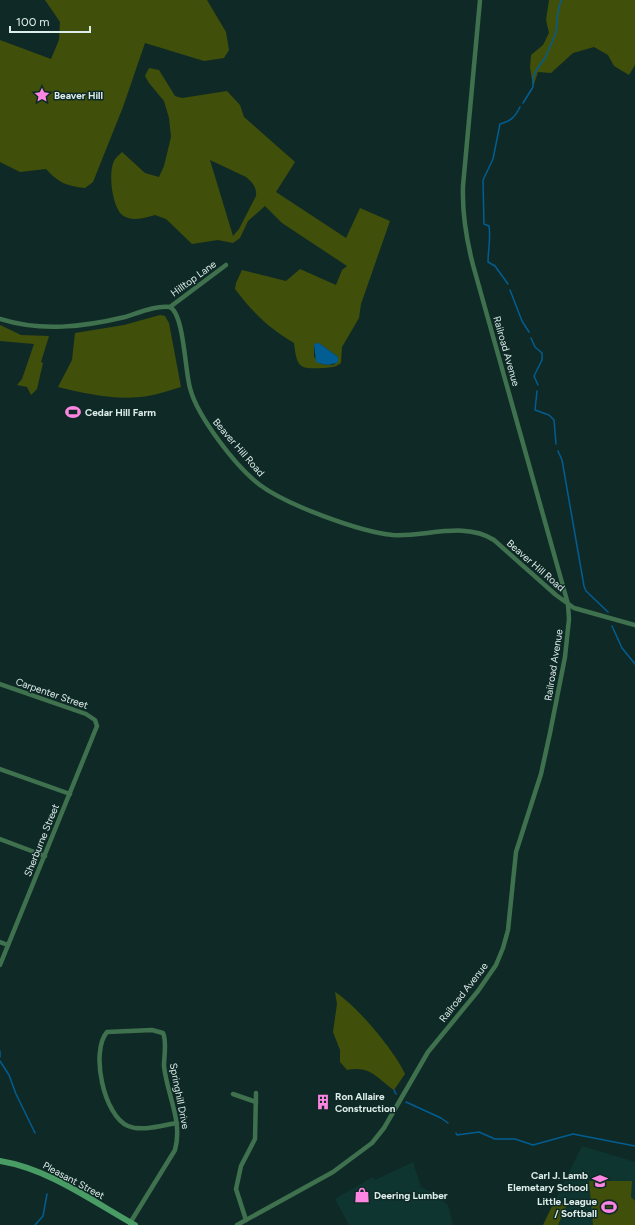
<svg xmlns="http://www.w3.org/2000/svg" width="635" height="1225" font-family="Figtree,sans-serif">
  <rect width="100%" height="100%" fill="#0f2a26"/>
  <g fill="#0e3530">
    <path d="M582,1146L635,1162V1225H543Z"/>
    <path d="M413,1162L421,1187L435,1194L448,1205L453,1225H349L335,1199L373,1177L375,1180Z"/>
  </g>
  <g fill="#404f0a" fill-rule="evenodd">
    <path d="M45,0H207L226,32L229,50L224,58L204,61L145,43L123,107L93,182L85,188C66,186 58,182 46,169L20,172L0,162V40L51,59L59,40L60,22Z"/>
    <path d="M549,0H635V65L629,75L614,66L608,55L594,47L573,53L551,73L538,72L533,87L530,67L531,55L543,45L549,33L546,20Z"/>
    <path d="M149,68L159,70L175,96L182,98L227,91L240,105L244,117L295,162L276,192L346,238L360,208L390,221L361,304L359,318L342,347L341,363C335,368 331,367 324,368C300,369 297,369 294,343C268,327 254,314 235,289L236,283L242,270L286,281L300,269L336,285L342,270L347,266L282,223L265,206L248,221L240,238L233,243L218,240L192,244L166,219L155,215C146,218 131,222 122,215C112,206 108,173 114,161C115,158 119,155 122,152L145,173L159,177L164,166L171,137L169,118L164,101L149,83L145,76ZM210,160L246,177C252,182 257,187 256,196L239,229L233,236ZM319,343L338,357L337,362L333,365L321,364L314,357V345Z"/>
    <path d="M160,315L165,316L169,323L181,387C170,390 159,394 148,396C118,401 87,394 58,387L72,360L75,333L124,325Z"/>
    <path d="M0,325L21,335L49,336L41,362L43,363L37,389L31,395L27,387L17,385L22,379L34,344L0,341Z"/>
    <path d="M335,992C356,1005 395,1051 405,1074L394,1090C377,1078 370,1065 347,1070L340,1062V1050L333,1032L337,1004Z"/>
    <path d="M589,1181H632L631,1197L635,1201V1225H593Z"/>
    <path d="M555,1200L567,1205L558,1225H543Z"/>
  </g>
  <path fill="#025d92" d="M319,343L338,357V362C330,366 324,365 316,362L314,344Z"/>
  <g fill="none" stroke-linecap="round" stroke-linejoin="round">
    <g stroke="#025d92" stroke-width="1.5">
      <path d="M523,103L533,87V77L537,69L545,58L556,33L558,12L561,0"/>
      <path d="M508,284L495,266L488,262C488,250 491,238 489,226L484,224L483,180L493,159L500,124C511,121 515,117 520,107"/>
      <path d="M510,290L522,321L529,332"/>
      <path d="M531,338L535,347L542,353V360L534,376L538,385"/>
      <path d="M537,391L535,410L549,415L554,420L556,444"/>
      <path d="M558,451L562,460L584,586L586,591L608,612"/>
      <path d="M612,626L622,648L635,664"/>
      <path d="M0,1051V1057"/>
      <path d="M0,1061L9,1075L16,1094L35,1133"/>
      <path d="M394,1090L396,1094"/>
      <path d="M406,1102L441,1118L448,1123"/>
      <path d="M456,1133L457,1135L479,1132L495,1139H515L533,1145L573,1134L635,1146"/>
      <path d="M35,1225L43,1216L47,1194"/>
    </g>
    <g stroke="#3f714e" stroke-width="4.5">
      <path d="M170,307L226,265"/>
      <path d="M0,319C41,332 83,327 125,317C138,313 156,305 170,307C184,314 185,371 190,388C197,416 236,467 260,485C287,505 360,532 393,535C425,537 465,521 494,540L556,595L574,608L635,625"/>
      <path d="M0,684L86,714L95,720L97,726L0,965"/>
      <path d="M0,769L70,794"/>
      <path d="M0,839L45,856"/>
      <path d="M0,942L8,945"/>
      <path d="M233,1094L256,1102"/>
      <path d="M246,1220L236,1189L241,1166L255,1139L256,1093"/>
      <path d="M130,1223L175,1150C183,1121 167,1095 164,1066C164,1057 167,1041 163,1033L152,1030L107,1032C90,1052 104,1116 128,1126C142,1132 163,1125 177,1123"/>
      <path d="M237,1225L333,1172L372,1143L384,1128L428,1052L478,991L496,965L503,948L508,930L516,852L541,774L550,733L565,657L569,619L568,604L473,265C466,238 462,214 463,186L480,0"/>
    </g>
    <path stroke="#489c64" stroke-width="6" d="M0,1161C49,1169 92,1201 135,1225"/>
  </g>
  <defs>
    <symbol id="sight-bare" viewBox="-9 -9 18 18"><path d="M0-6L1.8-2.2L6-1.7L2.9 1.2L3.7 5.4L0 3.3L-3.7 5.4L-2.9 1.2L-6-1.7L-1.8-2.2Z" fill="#fd86e2" stroke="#0f2a26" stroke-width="2.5" paint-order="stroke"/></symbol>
    <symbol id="stadium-bare" viewBox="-9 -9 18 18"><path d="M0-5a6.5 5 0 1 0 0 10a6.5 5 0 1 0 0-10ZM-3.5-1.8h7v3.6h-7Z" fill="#fd86e2" stroke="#0f2a26" stroke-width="2.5" paint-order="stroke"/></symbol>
    <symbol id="building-bare" viewBox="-9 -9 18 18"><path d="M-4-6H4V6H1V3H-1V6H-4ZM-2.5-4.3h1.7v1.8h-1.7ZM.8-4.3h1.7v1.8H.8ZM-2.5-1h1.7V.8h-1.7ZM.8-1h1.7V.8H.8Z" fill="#fd86e2" stroke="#0f2a26" stroke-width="2.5" paint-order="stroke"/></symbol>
    <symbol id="school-bare" viewBox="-9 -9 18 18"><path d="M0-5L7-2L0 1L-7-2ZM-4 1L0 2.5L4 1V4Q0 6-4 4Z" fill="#fd86e2" stroke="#0f2a26" stroke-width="2.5" paint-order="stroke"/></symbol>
    <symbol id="shop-bare" viewBox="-9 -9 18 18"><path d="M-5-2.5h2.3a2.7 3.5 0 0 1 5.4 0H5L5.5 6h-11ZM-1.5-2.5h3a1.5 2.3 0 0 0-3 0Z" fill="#fd86e2" stroke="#0f2a26" stroke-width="2.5" paint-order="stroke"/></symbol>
  </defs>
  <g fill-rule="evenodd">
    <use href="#sight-bare" x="31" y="84" width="22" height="22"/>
    <use href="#stadium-bare" x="62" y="401" width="22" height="22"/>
    <use href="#building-bare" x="312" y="1091" width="22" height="22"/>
    <use href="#school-bare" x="589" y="1170" width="22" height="22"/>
    <use href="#shop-bare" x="351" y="1184" width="22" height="22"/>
    <use href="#stadium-bare" x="598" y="1196" width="22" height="22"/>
  </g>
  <g text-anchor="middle" stroke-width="3" stroke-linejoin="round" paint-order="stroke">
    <g font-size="10" font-weight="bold" fill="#ddedea" stroke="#0f2a26" text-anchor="start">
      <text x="54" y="99">Beaver Hill</text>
      <text x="85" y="416">Cedar Hill Farm</text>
      <text x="335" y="1100">Ron Allaire<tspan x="335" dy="12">Construction</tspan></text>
      <text x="588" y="1179" text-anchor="end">Carl J. Lamb<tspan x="588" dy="12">Elemetary School</tspan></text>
      <text x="374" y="1199">Deering Lumber</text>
      <text x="597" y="1205" text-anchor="end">Little League<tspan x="597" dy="12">/ Softball</tspan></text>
    </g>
    <g font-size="10" fill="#ddedea" stroke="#0f2a26">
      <text transform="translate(193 278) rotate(-36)" y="4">Hilltop Lane</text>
      <text transform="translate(507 351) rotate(74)" y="4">Railroad Avenue</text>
      <text transform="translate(239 447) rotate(49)" y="4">Beaver Hill Road</text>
      <text transform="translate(536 565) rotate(41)" y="4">Beaver Hill Road</text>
      <text transform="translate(553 665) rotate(-81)" y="4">Railroad Avenue</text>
      <text transform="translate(52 693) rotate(19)" y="4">Carpenter Street</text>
      <text transform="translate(41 840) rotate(-68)" y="4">Sherburne Street</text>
      <text transform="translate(463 992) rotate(-52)" y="4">Railroad Avenue</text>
      <text transform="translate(180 1096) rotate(79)" y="4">Springhill Drive</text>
      <text transform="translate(74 1180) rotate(28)" y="4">Pleasant Street</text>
    </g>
  </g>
  <path d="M10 26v6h80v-6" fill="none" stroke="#ddedea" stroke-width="2"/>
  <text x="16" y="26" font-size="12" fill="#ddedea" stroke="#0f2a26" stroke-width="3" paint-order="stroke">100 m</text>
</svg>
